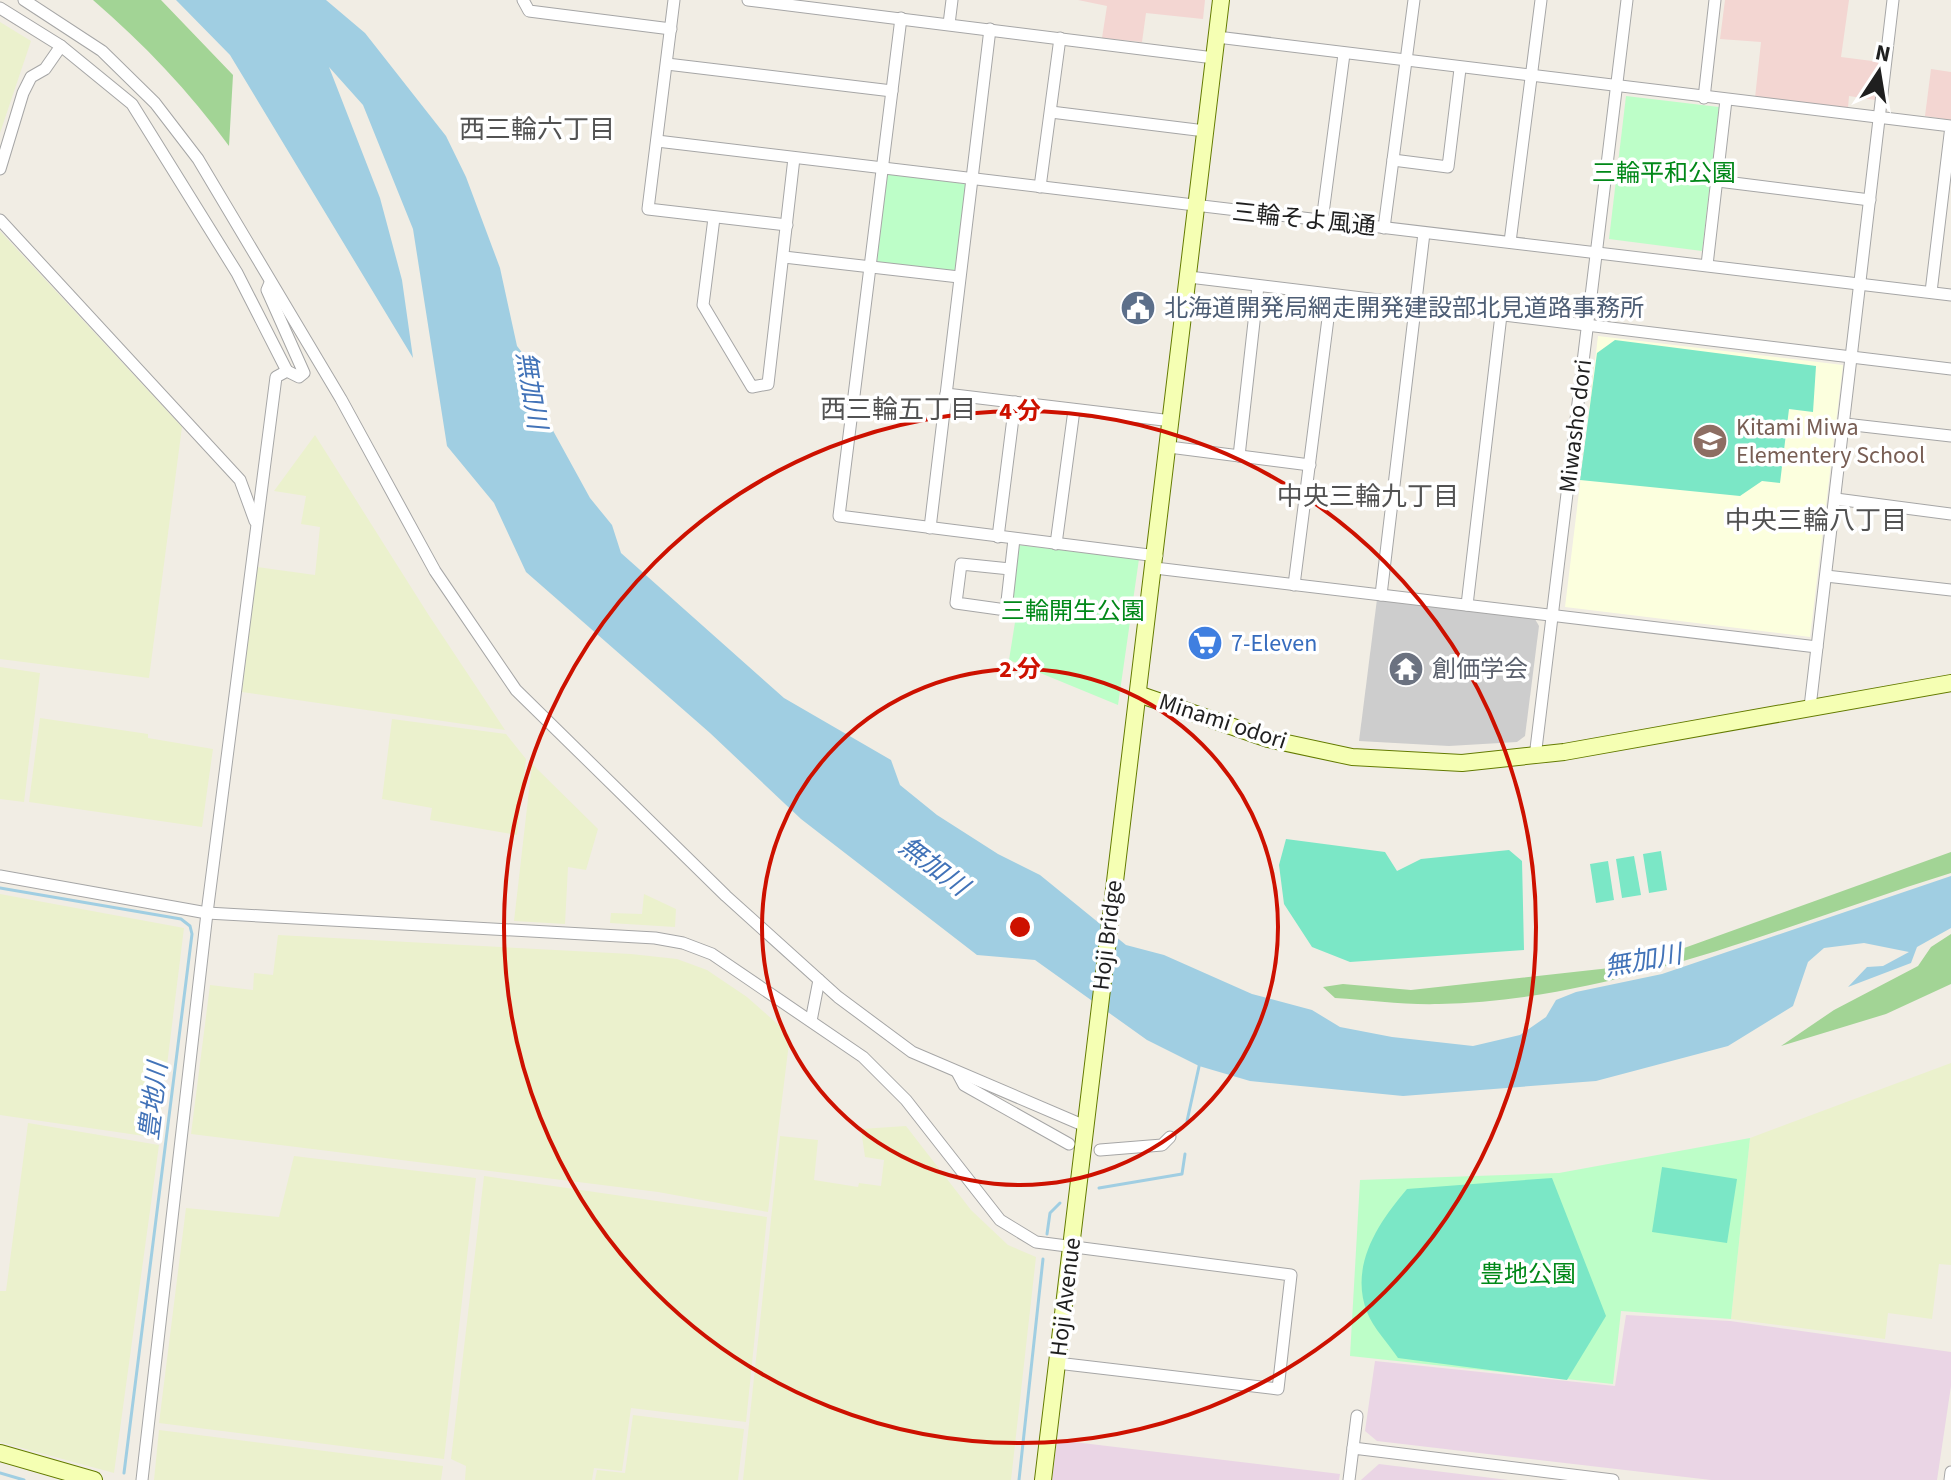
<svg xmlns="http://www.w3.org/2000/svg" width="1951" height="1480" font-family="'Source Sans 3','Noto Sans JP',sans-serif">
  <rect width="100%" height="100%" fill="#f1ede4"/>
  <g fill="#f3d6d2">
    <path d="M1078,0H1205L1203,19L1146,13L1142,42L1102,38L1107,6Z"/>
    <path d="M1725,0H1849L1841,57L1880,62L1875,100L1849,96L1848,108L1755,98L1761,42L1720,39Z"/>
    <path d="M1931,69L1951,72V120L1925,116Z"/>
  </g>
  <g fill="#ead5e5">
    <path d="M1626,1315L1730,1321L1951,1352V1386L1937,1480H1711L1377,1441L1365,1431L1375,1361L1615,1386Z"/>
    <path d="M1057,1440L1340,1474L1339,1480H1052Z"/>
    <path d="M1379,1464L1508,1480H1361Z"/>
  </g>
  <path fill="#fcffde" d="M1598,336L1843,365L1810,637L1565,607Z"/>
  <path fill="#cdcdcd" d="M1377,599L1535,619L1539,626L1525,736L1517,742L1449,746L1359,741Z"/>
  <g fill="#ebf1cd">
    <path d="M0,22L31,41L0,133Z"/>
    <path d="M0,231L182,427L149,678L0,659Z"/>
    <path d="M315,435L428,614L505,730L242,692L257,567L315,575L320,527L301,524L306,496L274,491Z"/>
    <path d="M0,667L40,673L24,802L0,799Z"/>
    <path d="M40,718L148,734V738L213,749L202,827L29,802Z"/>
    <path d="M392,719L506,734L526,759L517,835L430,820L432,808L382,799Z"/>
    <path d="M532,764L598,829L586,870L568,867L565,924L514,921Z"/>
    <path d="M0,894L184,928L158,1138L0,1115Z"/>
    <path d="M644,894L676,909L675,927L610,923L611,913L642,914Z"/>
    <path d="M278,935L631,954L677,959L707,970L747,997L790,1035L768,1212L658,1192L191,1134L210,985L253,990L254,973L273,975Z"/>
    <path d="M1951,1063V1265L1939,1264L1932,1319L1888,1313L1885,1339L1731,1319L1750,1138Z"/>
    <path d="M28,1123L159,1145L114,1473L0,1442V1291H6Z"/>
    <path d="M906,1126L971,1210L1008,1245L1036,1257L1011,1480H743L780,1136L818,1140L814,1180L858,1187L859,1183L881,1186L884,1160L865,1157L861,1129Z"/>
    <path d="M294,1156L476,1178L444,1459L159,1423L186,1208L279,1217Z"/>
    <path d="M484,1176L767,1217L746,1422L631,1408L622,1471L594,1468L592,1480H465L466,1466L451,1459Z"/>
    <path d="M633,1415L744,1429L738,1480H595L597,1470L625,1473Z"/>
    <path d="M159,1430L443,1466L441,1480H154Z"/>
  </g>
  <g fill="#a2d495">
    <path d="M93,0H161L233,75L229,146C189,91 144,44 93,0Z"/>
    <path d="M1951,852V873C1784,925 1616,1000 1439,1004C1404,1005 1369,1000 1335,998L1323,987L1343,984L1411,990L1637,965Z"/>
    <path d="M1951,934V984L1886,1014L1781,1046L1834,1010L1918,966L1931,947Z"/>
  </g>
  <g fill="#bdfec8">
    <path d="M1626,96L1719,107L1702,251L1609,239Z"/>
    <path d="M887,173L966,184L955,272L877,263Z"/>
    <path d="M1018,545L1139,559L1118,705L1009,660L1016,616L1011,607Z"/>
    <path d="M1750,1138L1731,1319L1621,1311L1613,1384L1350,1356L1360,1180L1559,1173Z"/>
  </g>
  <g fill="#7be7c6">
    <path d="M1615,340L1816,366L1813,412L1789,409L1780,483L1762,481L1740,496L1580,480L1597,353Z"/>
    <path d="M1286,839L1385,852L1397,871L1421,859L1509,850L1522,861L1524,950L1350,962L1312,947L1284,904L1279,865Z"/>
    <path d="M1661,851L1667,890L1649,893L1643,854Z"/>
    <path d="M1634,856L1641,895L1622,898L1616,859Z"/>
    <path d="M1608,861L1614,900L1596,903L1590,864Z"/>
    <path d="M1662,1167L1737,1179L1727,1243L1652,1232Z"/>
    <path d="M1552,1178L1606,1316L1567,1380L1398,1358C1389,1344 1373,1328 1367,1312C1349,1265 1379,1222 1407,1189Z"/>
  </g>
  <path fill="#a0cee2" d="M176,0H326L365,33L446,136L466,177L500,268L517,346L527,359L545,416L590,498L612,525L621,553L784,698L891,760L900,785L937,815L998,854L1040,875L1126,945L1164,955L1252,994L1312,1010L1340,1027L1392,1037L1473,1046L1520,1035L1546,1017L1556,1000L1576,992L1662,974L1951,876V928L1917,947L1911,963L1848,987L1867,967L1883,966L1909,952L1864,943L1824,948L1808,962L1793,1006L1728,1046L1596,1081L1403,1096L1250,1081L1199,1066L1147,1040L1035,960L977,955L801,819L710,733L526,572L494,503L447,446L413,229L363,105L329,67L380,198L402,280L413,358L230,55Z"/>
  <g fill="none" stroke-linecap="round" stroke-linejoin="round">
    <g stroke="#a0cee2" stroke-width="3">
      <path d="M0,888L181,919L190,926L192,934L124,1473"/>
      <path d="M1187,1121L1200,1062"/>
      <path d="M1099,1188L1182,1174L1185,1154"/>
      <path d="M1047,1234L1050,1213L1060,1203"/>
      <path d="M0,1473L24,1480"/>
      <path d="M1019,1480L1043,1259"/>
    </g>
    <defs>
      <g id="street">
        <path d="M24,0L102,51L155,103L198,159L341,399L435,571L516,690L726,896L838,997L912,1052L1085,1126"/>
        <path d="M523,0L529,11L671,29"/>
        <path d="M674,0L648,209L787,225"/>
        <path d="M748,0L1214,58"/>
        <path d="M0,8L61,46L132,104L237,273L287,371"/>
        <path d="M901,18L839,516L1157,556"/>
        <path d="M949,24L952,0"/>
        <path d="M1217,37L1951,126L1931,292"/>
        <path d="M667,64L892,91"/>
        <path d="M1704,98L1715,0"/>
        <path d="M1051,112L1205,131"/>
        <path d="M657,141L1951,295"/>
        <path d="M1393,160L1448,167L1460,69"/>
        <path d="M0,169L23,93L31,77L45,69L61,46"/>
        <path d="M1718,181L1870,200"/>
        <path d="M1040,187L1060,38"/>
        <path d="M714,218L703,305L752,387L768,384L794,158"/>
        <path d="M0,220L240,480L255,521"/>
        <path d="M1322,221L1344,54"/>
        <path d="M1384,228L1414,0"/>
        <path d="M1510,242L1541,0"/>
        <path d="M784,257L959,277"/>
        <path d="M1707,265L1726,100"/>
        <path d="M1189,277L1951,369"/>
        <path d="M946,394L1172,421"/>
        <path d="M1845,424L1951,436"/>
        <path d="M1169,447L1310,465"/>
        <path d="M1239,456L1258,286"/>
        <path d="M1836,499L1951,514"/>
        <path d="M930,528L990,29"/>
        <path d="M998,537L1015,402"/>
        <path d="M1056,544L1074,410"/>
        <path d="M1155,568L1817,647"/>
        <path d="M1010,569L961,564L956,603L1006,610L1014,539"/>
        <path d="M1826,576L1951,590"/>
        <path d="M1294,585L1331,295"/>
        <path d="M1381,595L1424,233"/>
        <path d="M1467,605L1501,315"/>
        <path d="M1810,707L1893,0"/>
        <path d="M1535,757L1627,0"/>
        <path d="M0,876L207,913L655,938L683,943L712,954L863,1057L906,1100L1000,1220L1036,1242L1291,1275L1278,1389L1057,1363"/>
        <path d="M811,1021L819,980"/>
        <path d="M957,1072L964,1085L1069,1144"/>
        <path d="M1100,1150L1162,1145L1170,1137"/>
        <path d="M1353,1448L1357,1416"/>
        <path d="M142,1480L207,913L276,377L287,371L299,377L304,373L267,290L270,283"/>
        <path d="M1349,1480L1353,1448L1613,1480"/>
        <path d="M1950,1480L1951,1472"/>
      </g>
      <g id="secondary">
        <path d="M1138,694L1268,739L1352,757L1462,763L1564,752L1951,683"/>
        <path d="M0,1453L94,1480"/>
        <path d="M1043,1480L1221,0"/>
      </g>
    </defs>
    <use href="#street" stroke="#a6a6a6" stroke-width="13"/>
    <use href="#secondary" stroke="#647b00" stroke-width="18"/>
    <use href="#street" stroke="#fff" stroke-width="11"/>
    <use href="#secondary" stroke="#f5ffb3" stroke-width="16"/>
  </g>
  <g fill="none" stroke="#cd1100" stroke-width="4">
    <circle cx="1020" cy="927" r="258"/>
    <circle cx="1020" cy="927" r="516"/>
  </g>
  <defs>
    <symbol id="civic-disc" viewBox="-11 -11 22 22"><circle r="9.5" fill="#5c6f8a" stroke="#fff"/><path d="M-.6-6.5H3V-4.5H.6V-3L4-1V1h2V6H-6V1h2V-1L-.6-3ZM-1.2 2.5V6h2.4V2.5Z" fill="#fff"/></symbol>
    <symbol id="school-disc" viewBox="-11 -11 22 22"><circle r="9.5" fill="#8d6e63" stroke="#fff"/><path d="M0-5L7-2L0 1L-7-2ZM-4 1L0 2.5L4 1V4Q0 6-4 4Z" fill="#fff"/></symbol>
    <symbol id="supermarket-disc" viewBox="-11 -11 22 22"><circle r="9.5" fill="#3f7fe0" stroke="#fff"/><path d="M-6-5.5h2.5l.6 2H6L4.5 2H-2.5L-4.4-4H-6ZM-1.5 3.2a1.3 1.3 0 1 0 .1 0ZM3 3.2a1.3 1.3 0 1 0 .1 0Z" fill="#fff"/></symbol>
    <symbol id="temple-disc" viewBox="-11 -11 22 22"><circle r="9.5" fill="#6b7280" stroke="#fff"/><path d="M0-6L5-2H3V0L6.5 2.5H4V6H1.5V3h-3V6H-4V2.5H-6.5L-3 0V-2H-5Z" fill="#fff"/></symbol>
  </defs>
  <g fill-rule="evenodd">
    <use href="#civic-disc" x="1118" y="288" width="40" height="40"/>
    <use href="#school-disc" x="1690" y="421" width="40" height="40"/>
    <use href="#supermarket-disc" x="1185" y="623" width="40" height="40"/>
    <use href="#temple-disc" x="1386" y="649" width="40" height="40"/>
  </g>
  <g text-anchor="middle" stroke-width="7" stroke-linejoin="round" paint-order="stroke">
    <g font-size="24" fill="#018818" stroke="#fff">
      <text x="1664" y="181">三輪平和公園</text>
      <text x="1073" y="619">三輪開生公園</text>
      <text x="1528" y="1282">豊地公園</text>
    </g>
    <g font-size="24" fill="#1f1f1f" stroke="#fff">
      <text transform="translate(1304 219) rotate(6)" y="8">三輪そよ風通</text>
      <text transform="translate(1575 426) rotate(-83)" y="8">Miwasho dori</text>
      <text transform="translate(1223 721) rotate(18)" y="8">Minami odori</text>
      <text transform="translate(1107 935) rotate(-83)" y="8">Hoji Bridge</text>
      <text transform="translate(1065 1297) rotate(-83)" y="8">Hoji Avenue</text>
    </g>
    <g font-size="24" fill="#4e5e75" stroke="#fff" text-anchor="start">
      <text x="1164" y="316">北海道開発局網走開発建設部北見道路事務所</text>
    </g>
    <g font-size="24" fill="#785e54" stroke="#fff" text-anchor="start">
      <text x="1736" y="435">Kitami Miwa<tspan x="1736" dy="28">Elementery School</tspan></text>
    </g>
    <g font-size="24" fill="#366cbe" stroke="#fff" text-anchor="start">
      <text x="1231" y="651">7-Eleven</text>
    </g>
    <g font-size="24" fill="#5b616d" stroke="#fff" text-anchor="start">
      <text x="1432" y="677">創価学会</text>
    </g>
    <g font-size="26" fill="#525252" stroke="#fff">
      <text x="537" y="138">西三輪六丁目</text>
      <text x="898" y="418">西三輪五丁目</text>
      <text x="1368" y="505">中央三輪九丁目</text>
      <text x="1816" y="529">中央三輪八丁目</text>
    </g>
    <g font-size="26" font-style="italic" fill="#4273b8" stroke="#fff">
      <text transform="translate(532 390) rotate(81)" y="9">無加川</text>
      <text transform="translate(934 866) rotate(37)" y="9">無加川</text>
      <text transform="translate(1643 960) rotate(-10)" y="9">無加川</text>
      <text transform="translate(153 1101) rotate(-83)" y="9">豊地川</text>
    </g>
  </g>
  <circle cx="1020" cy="927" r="12" fill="#cd1100" stroke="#fff" stroke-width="4"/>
  <g font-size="24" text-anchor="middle" font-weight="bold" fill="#cd1100" stroke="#fff" stroke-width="7" stroke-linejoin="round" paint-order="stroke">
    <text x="1020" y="419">4 分</text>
    <text x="1020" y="677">2 分</text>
  </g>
  <g transform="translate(1879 72) rotate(12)" stroke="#ffffff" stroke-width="6" paint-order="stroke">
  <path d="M0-6L14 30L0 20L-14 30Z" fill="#1f1f1f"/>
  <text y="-12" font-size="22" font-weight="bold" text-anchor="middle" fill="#1f1f1f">N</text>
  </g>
</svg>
